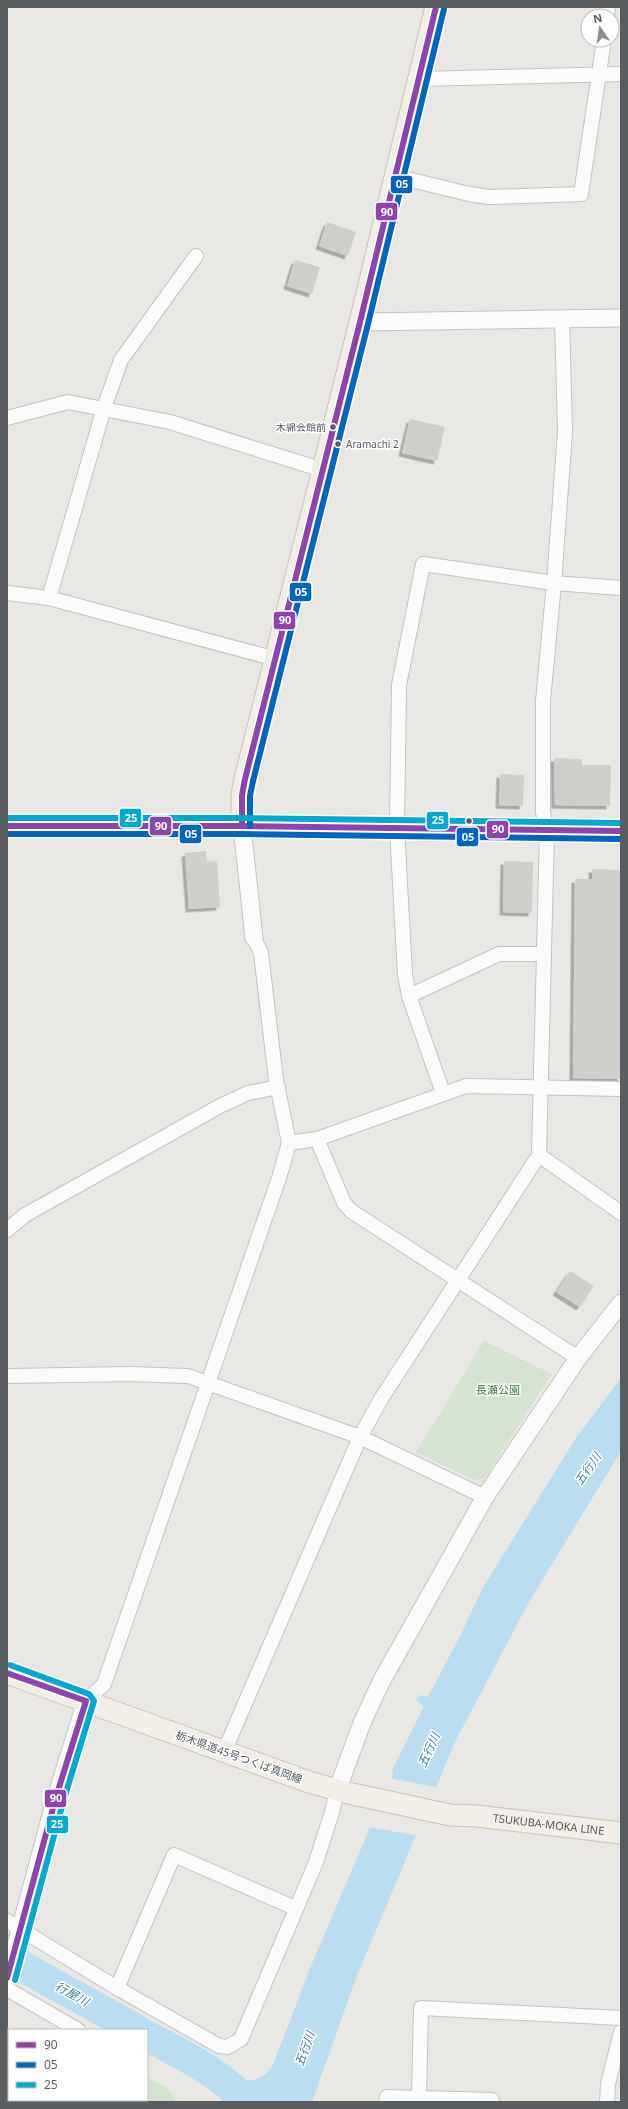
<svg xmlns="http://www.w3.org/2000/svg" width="628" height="2109" font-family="'Noto Sans','Noto Sans JP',sans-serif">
  <defs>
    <filter id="shadow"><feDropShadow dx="-3.5" dy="3.5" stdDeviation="0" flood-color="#0004"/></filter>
  </defs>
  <rect width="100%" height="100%" fill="#e9e7e3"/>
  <g fill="#d4e3d0">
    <path d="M484,1341L552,1374L485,1478L474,1480L416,1452Z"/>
    <path d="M147,2077L166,2087L178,2102H135V2100H147Z"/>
  </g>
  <path fill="#bbddf0" d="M621,1378V1451L529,1602L456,1740L356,1978L312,2102H224L218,2094L229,2077C245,2084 262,2081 272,2067L311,1966L392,1776L393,1768L424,1706L416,1700L419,1695L428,1697L462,1632L482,1589L576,1438Z"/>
  <path fill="#e9e7e3" d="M389,1778L439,1788L419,1836L368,1827Z"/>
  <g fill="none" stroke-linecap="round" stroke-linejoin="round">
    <g stroke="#bbddf0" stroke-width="31">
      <path d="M7,1958L137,2030"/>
      <path d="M147,2036C180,2054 221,2072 245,2102"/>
    </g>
  </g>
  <g fill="#d0cfcc" filter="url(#shadow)">
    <path d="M327,222L356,232L348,256L319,246Z"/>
    <path d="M295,260L320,267L312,294L287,286Z"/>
    <path d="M410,419L445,427L437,461L402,453Z"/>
    <path d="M554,758L582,759V765H611L610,806L555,805Z"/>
    <path d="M500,774L524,775L523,806L499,805Z"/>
    <path d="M206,851L207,862L217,861L220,907L189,909L185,853Z"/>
    <path d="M504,861L533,862L532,913L503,912Z"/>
    <path d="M592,869L621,870V1079L573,1078L575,879H592Z"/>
    <path d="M570,1271L594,1286L580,1307L556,1292Z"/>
  </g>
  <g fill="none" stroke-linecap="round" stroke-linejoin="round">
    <defs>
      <g id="minor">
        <path d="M607,16L608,7"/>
        <path d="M419,79L621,74"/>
        <path d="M395,176L469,194L489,197L581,194L604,40"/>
        <path d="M7,418L68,402L170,422L323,470"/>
        <path d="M7,593L49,598L276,659"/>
        <path d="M49,598L104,408L121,360L196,256"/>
        <path d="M409,996L499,954H544"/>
        <path d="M443,1093L409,996L405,975L397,828L399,685L423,564L554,583L621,588"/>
        <path d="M317,1139L344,1203L351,1211L578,1358"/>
        <path d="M289,1143L317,1139L466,1086L621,1089"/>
        <path d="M539,1155L621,1213"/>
        <path d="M7,1230L25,1215L220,1106L248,1093L278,1087"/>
        <path d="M7,1376L131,1374L188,1376L360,1437L485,1497"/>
        <path d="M86,1701L104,1684L279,1178L289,1143L276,1080L261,953L254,938"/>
        <path d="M224,1752L360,1437L381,1399L539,1155L547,830L543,812V701L554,583L565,432L562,318"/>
        <path d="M7,1921L117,1988L219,2046L228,2047L241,2039L316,1862L332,1812L337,1791"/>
        <path d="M117,1988L174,1855L295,1908"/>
        <path d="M7,1989L78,2030"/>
        <path d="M419,2098L492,2100V2102"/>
        <path d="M126,2102V2100"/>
        <path d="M386,2102L387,2097L419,2098L421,2008L621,2018"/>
        <path d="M607,2102L608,2084L621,2032"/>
      </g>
      <g id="tertiary">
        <path d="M360,322L621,318"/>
        <path d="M242,826L254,938"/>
        <path d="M337,1791L362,1723L381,1682L485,1497L578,1358L621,1303"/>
        <path d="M7,1978L56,1797L86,1701"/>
      </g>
      <path id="secondary" d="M242,826L621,831"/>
      <g id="primary">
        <path d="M7,826H242V795L245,779L360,322L436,7"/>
        <path id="s1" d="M7,1673L309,1782L348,1793L450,1815L477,1816L621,1833"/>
      </g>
    </defs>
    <use href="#minor" stroke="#c4c4c4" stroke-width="16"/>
    <use href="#tertiary" stroke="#c4c4c4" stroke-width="19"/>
    <use href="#secondary" stroke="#c5c5c5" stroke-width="21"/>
    <use href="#primary" stroke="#cec4b3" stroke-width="23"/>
    <use href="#minor" stroke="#fcfbfb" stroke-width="14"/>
    <use href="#tertiary" stroke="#fcfbfb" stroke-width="17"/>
    <use href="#secondary" stroke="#fcfbfb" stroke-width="19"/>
    <use href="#primary" stroke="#f0eee6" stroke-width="21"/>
    <defs>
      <g id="bus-1">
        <path d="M7,826H242L621,831"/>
        <path d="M242,826V795L245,779L360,322L436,7"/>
        <path d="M7,1673L86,1701L56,1797L7,1978"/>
      </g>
      <g id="bus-2">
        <path d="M250,826V796L253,781L368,324L444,9"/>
        <path d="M7,834H242L621,839"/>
      </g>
      <g id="bus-3">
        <path d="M7,818H242L621,823"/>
        <path d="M10,1665L89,1694L94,1701L64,1799L15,1980"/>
      </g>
    </defs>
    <use href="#bus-1" stroke="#fff" stroke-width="9"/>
    <use href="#bus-2" stroke="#fff" stroke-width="9"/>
    <use href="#bus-3" stroke="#fff" stroke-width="9"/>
    <use href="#bus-1" stroke="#8e44ad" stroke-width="6"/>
    <use href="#bus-2" stroke="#0065bd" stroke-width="6"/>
    <use href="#bus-3" stroke="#00a9ce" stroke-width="6"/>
  </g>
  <g fill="#595d60" stroke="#fff" stroke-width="1.5">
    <circle cx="333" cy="427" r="3.5"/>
    <circle cx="338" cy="444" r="3.5"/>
    <circle cx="469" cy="821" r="3.5"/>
  </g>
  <g text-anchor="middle" stroke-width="3" stroke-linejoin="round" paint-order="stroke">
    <g font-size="10" fill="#595d60" stroke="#fff" text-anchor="end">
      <text x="326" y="431">木綿会館前</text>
      <text x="346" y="448" text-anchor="start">Aramachi 2</text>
    </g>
    <g font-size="11" fill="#3e7c3d" stroke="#fff">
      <text x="498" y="1394">長瀬公園</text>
    </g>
    <g font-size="11" fill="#595d60" stroke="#fff">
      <text transform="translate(239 1757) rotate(20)" y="4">栃木県道45号つくば真岡線</text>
      <text dy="4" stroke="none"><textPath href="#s1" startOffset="565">TSUKUBA-MOKA LINE</textPath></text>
    </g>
    <g font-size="12" font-style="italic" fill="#477ba4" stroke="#fff">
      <text transform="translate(588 1469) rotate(-55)" y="4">五行川</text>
      <text transform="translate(429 1750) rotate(-66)" y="4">五行川</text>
      <text transform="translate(72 1994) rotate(29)" y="4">行屋川</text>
      <text transform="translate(305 2049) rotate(-70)" y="4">五行川</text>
    </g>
  </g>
  <g stroke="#fff" stroke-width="1.5">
    <rect x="390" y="175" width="23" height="19" rx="4" fill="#0065bd"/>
    <rect x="375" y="202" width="23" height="19" rx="4" fill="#8e44ad"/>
    <rect x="289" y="582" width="23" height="20" rx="4" fill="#0065bd"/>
    <rect x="273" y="611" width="23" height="19" rx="4" fill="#8e44ad"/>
    <rect x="119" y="808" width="23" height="20" rx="4" fill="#00a9ce"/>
    <rect x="426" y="811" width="23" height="19" rx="4" fill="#00a9ce"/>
    <rect x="149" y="816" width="23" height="20" rx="4" fill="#8e44ad"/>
    <rect x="486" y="820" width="23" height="19" rx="4" fill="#8e44ad"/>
    <rect x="179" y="824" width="23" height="20" rx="4" fill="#0065bd"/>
    <rect x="456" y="827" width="23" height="20" rx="4" fill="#0065bd"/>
    <rect x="44" y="1789" width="23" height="19" rx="4" fill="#8e44ad"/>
    <rect x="46" y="1815" width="23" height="19" rx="4" fill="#00a9ce"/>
  </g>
  <g font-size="11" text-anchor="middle" font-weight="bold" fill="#fff">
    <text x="402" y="188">05</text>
    <text x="387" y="216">90</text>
    <text x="301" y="596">05</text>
    <text x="285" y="624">90</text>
    <text x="131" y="822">25</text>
    <text x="438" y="824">25</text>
    <text x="161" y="830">90</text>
    <text x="498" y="833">90</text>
    <text x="191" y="838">05</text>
    <text x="468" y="841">05</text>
    <text x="56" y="1802">90</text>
    <text x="57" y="1828">25</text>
  </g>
  <rect width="628" height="2109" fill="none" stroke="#595d60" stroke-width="16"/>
  <rect x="8" y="2029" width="140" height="72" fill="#ffffff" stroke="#bdbebf"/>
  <rect x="16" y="2042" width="20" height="6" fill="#8e44ad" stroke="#bdbebf"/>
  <text x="44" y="2049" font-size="12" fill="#595d60">90</text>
  <rect x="16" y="2062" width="20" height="6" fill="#0065bd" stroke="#bdbebf"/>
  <text x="44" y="2069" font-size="12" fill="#595d60">05</text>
  <rect x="16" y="2082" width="20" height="6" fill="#00a9ce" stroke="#bdbebf"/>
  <text x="44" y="2089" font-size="12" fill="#595d60">25</text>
  <g transform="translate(600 28) rotate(347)"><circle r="19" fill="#ffffff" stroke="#bdbebf"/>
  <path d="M0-3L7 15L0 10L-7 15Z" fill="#8b8d8e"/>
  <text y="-6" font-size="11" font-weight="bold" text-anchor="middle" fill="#595d60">N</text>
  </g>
</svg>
